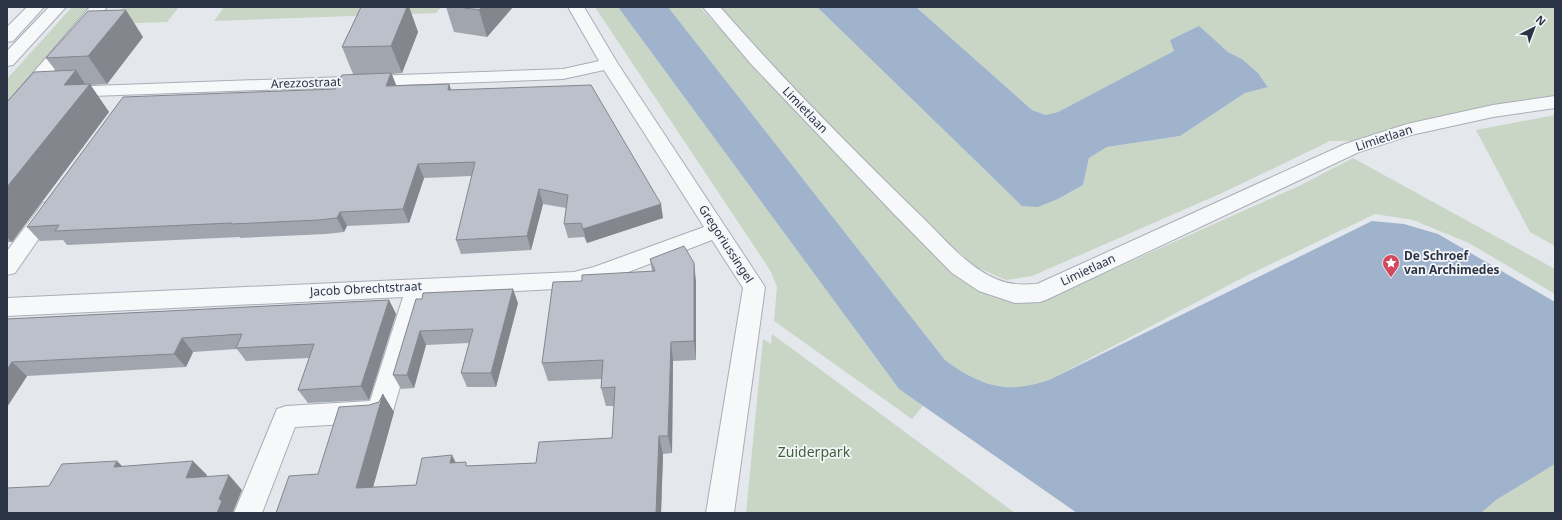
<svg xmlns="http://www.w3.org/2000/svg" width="1562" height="520" viewBox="0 0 1562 520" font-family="'Noto Sans',sans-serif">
<rect width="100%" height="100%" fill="#e4e7ec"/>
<g fill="#c9d6c5">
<polygon points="72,7 95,7 7,106 7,79"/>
<polygon points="124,7 179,7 167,22 110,24"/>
<polygon points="224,7 441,7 436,13 214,21"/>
<polygon points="595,7 618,7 899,389 924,405 912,419 774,321 777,287 770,270"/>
<path d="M668 7H700L762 74 963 280 1049 298 1301 185 1353 158 1555 269V294L1469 243 1413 220 1375 214 1246 276 1049 380C1041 382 1033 385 1025 387 996 391 968 378 945 360Z"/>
<polygon points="715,7 817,7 989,174 1038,207 1058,199 1083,185 1089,158 1107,147 1180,136 1245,93 1268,86 1258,73 1242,59 1228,52 1198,27 1170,40 1175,51 1058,112 1046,115 1032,110 916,7 1555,7 1555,98 1456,116 1353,141 1330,141 1222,193 1032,276 1006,280 976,267 950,244 771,71"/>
<polygon points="1555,115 1555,246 1530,232 1476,130"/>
<polygon points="772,334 1015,513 746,513 763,339 771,344"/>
<polygon points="1555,464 1555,513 1481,513 1496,500"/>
</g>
<g fill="#9fb4cc">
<path d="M618 7H668L945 360C967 377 996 392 1025 386 1033 385 1041 382 1049 380L1372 221 1404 224 1438 234 1555 302V464L1496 500 1481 513H1077L899 389Z"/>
<polygon points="817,7 916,7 1032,110 1046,115 1058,112 1174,51 1170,40 1199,26 1228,52 1242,59 1258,73 1268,87 1245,93 1180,136 1107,147 1089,158 1083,185 1058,199 1038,207 1022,206"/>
</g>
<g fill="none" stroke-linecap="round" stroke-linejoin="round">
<defs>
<g id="minor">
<polygon points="27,7 44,7 13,41 7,42 7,27"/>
<polygon points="49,7 66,7 13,65 7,66 7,51"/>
<polygon points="90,7 107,7 14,119 7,121 7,103"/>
<polygon points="568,7 584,7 618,64 765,287 734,513 706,513 743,288 712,240 605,281 574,288 426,296 393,411 389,419 380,422 295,427 262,513 234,513 277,409 286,406 370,401 403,297 7,316 7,298 574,272 594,267 704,227 604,70 563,79 65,97 59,96 56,92 59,88 65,87 563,69 599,61"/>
<path d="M703 7H720C783 79 851 148 920 215 942 236 967 267 996 279 1010 285 1022 285 1037 284L1345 144 1407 124 1493 105 1555 96V108L1493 117 1411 135 1359 152 1048 299 1040 302 1015 303 979 291 952 273 893 213 751 64Z"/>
<polygon points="50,201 57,203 60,208 15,273 7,275 7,251 43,203"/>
</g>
</defs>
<use href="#minor" stroke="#a9aeb7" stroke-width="2"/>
<use href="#minor" fill="#f7f8fa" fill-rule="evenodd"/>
</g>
<g fill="#a1a5ae">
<polygon points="361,7 409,7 418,32 402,73 392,74 396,86 449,84 451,90 663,218 587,243 584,237 568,238 564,224 566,208 543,204 531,250 461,254 456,240 472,176 424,178 409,223 347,226 344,232 326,234 240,238 240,237 67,245 63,240 40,241 27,227 335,89 353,74 342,47"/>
<polygon points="446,7 513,7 487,37 454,32"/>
<polygon points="143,37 107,84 90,85 109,112 12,242 7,242 7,102 56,71 46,58"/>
<polygon points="650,259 694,263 696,283 696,360 673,361 672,453 663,454 661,513 276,513 318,474 369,405 379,402 394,412 373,487 416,485 456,463 468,466 536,463 612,438 614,406 606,406 601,388 602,379 548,381 542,363 582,281 652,271"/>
<polygon points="422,299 518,303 496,387 467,387 461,373 469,343 426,345 414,388 401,389 393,375"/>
<polygon points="389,300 396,314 369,400 308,403 298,390 309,358 246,361 237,349 193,352 186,367 27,376 7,407 7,319"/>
</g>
<g fill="#83868d">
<polygon points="407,7 409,7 418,32 402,73 391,46"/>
<polygon points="482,7 513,7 487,37 479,10"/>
<polygon points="126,10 143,37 107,84 88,56"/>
<polygon points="76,70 87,87 90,84 109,112 12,242 7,237 7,187 64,85"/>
<polygon points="391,73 397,87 386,86"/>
<polygon points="449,84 454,98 448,90"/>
<polygon points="418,164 424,178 409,223 403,209"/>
<polygon points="539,189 543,204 531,250 527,236"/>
<polygon points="661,204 663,218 587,243 583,229"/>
<polygon points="340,212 347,226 344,232 337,218"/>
<polygon points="694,263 696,283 696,360 694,341"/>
<polygon points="513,289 518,303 496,387 491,373"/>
<polygon points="389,300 396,314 369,400 361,386"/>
<polygon points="420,331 426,345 414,388 407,375"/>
<polygon points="182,338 193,352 186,367 174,354"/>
<polygon points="671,342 673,361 672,453 668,436"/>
<polygon points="12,362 27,376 7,407 7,370"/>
<polygon points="383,394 394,412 368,505 356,488"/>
<polygon points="659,436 663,454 661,513 656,513"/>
<polygon points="452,455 461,473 450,463"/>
<polygon points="117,461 132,476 114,467"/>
<polygon points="193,461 207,475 200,492 186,478"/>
<polygon points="229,475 242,490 233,512 234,513 217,513 219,499"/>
</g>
<g fill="#bbc0ca" stroke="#83868d">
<polygon points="361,7 407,7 391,46 342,47"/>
<polygon points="458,7 482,7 479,10"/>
<polygon points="126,10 88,56 46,58 88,11"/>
<polygon points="76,70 64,85 90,84 7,187 7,102 34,72"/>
<polygon points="391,73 386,86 449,84 448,90 591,85 661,204 583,229 581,223 564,224 568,195 539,189 527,236 456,240 475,162 418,164 403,209 340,212 337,218 319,220 231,224 232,223 55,231 59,225 27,227 123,97 335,89 342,75"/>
<polygon points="684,246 694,263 694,341 671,342 668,436 659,436 656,513 276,513 289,476 318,474 339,407 369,405 379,402 383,394 356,488 416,485 422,458 452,455 450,463 466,462 466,466 536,463 539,442 612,438 615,387 601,388 603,360 542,363 553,282 582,281 582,275 655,271 650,259"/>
<polygon points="513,289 491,373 461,373 473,329 420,331 407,375 393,375 416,299 422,299 423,293"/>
<polygon points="389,300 361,386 298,390 314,344 236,348 242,334 182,338 174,354 12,362 7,370 7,319"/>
<polygon points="117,461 114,467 193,461 186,478 229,475 219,499 222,501 217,513 7,513 7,488 49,486 62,464"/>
</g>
<defs>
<symbol id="sight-pin" viewBox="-11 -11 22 30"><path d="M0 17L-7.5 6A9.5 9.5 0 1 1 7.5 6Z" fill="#d1495b" stroke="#f4f6f9"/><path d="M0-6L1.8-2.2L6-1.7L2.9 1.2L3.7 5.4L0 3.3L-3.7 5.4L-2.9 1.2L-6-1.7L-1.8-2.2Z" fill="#fff"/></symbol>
</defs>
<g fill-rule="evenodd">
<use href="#sight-pin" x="1381" y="253" width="20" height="27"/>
</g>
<g text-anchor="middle" stroke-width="3.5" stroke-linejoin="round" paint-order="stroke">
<g font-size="12" fill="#2b3445" stroke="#f4f6f9">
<text transform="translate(306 83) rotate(-2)" y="4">Arezzostraat</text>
<text transform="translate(805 110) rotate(46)" y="4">Limietlaan</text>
<text transform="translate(1384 138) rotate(-18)" y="4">Limietlaan</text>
<text transform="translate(726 244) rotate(57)" y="4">Gregoriussingel</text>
<text transform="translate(1088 270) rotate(-25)" y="4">Limietlaan</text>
<text transform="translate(366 289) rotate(-3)" y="4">Jacob Obrechtstraat</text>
</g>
<g font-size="12" font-weight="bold" fill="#2b3445" stroke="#f4f6f9" text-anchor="start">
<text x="1404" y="260">De Schroef<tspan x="1404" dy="14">van Archimedes</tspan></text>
</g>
<g font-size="14" fill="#3f6138" stroke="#f4f6f9">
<text x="814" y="457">Zuiderpark</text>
</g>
</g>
<rect width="1562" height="520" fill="none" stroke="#2b3445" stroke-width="16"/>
<g transform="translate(1534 28) rotate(42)" stroke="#f4f6f9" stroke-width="3" paint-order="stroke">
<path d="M0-3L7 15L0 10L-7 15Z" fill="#2b3445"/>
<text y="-6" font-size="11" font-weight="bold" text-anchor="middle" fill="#2b3445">N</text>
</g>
</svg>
